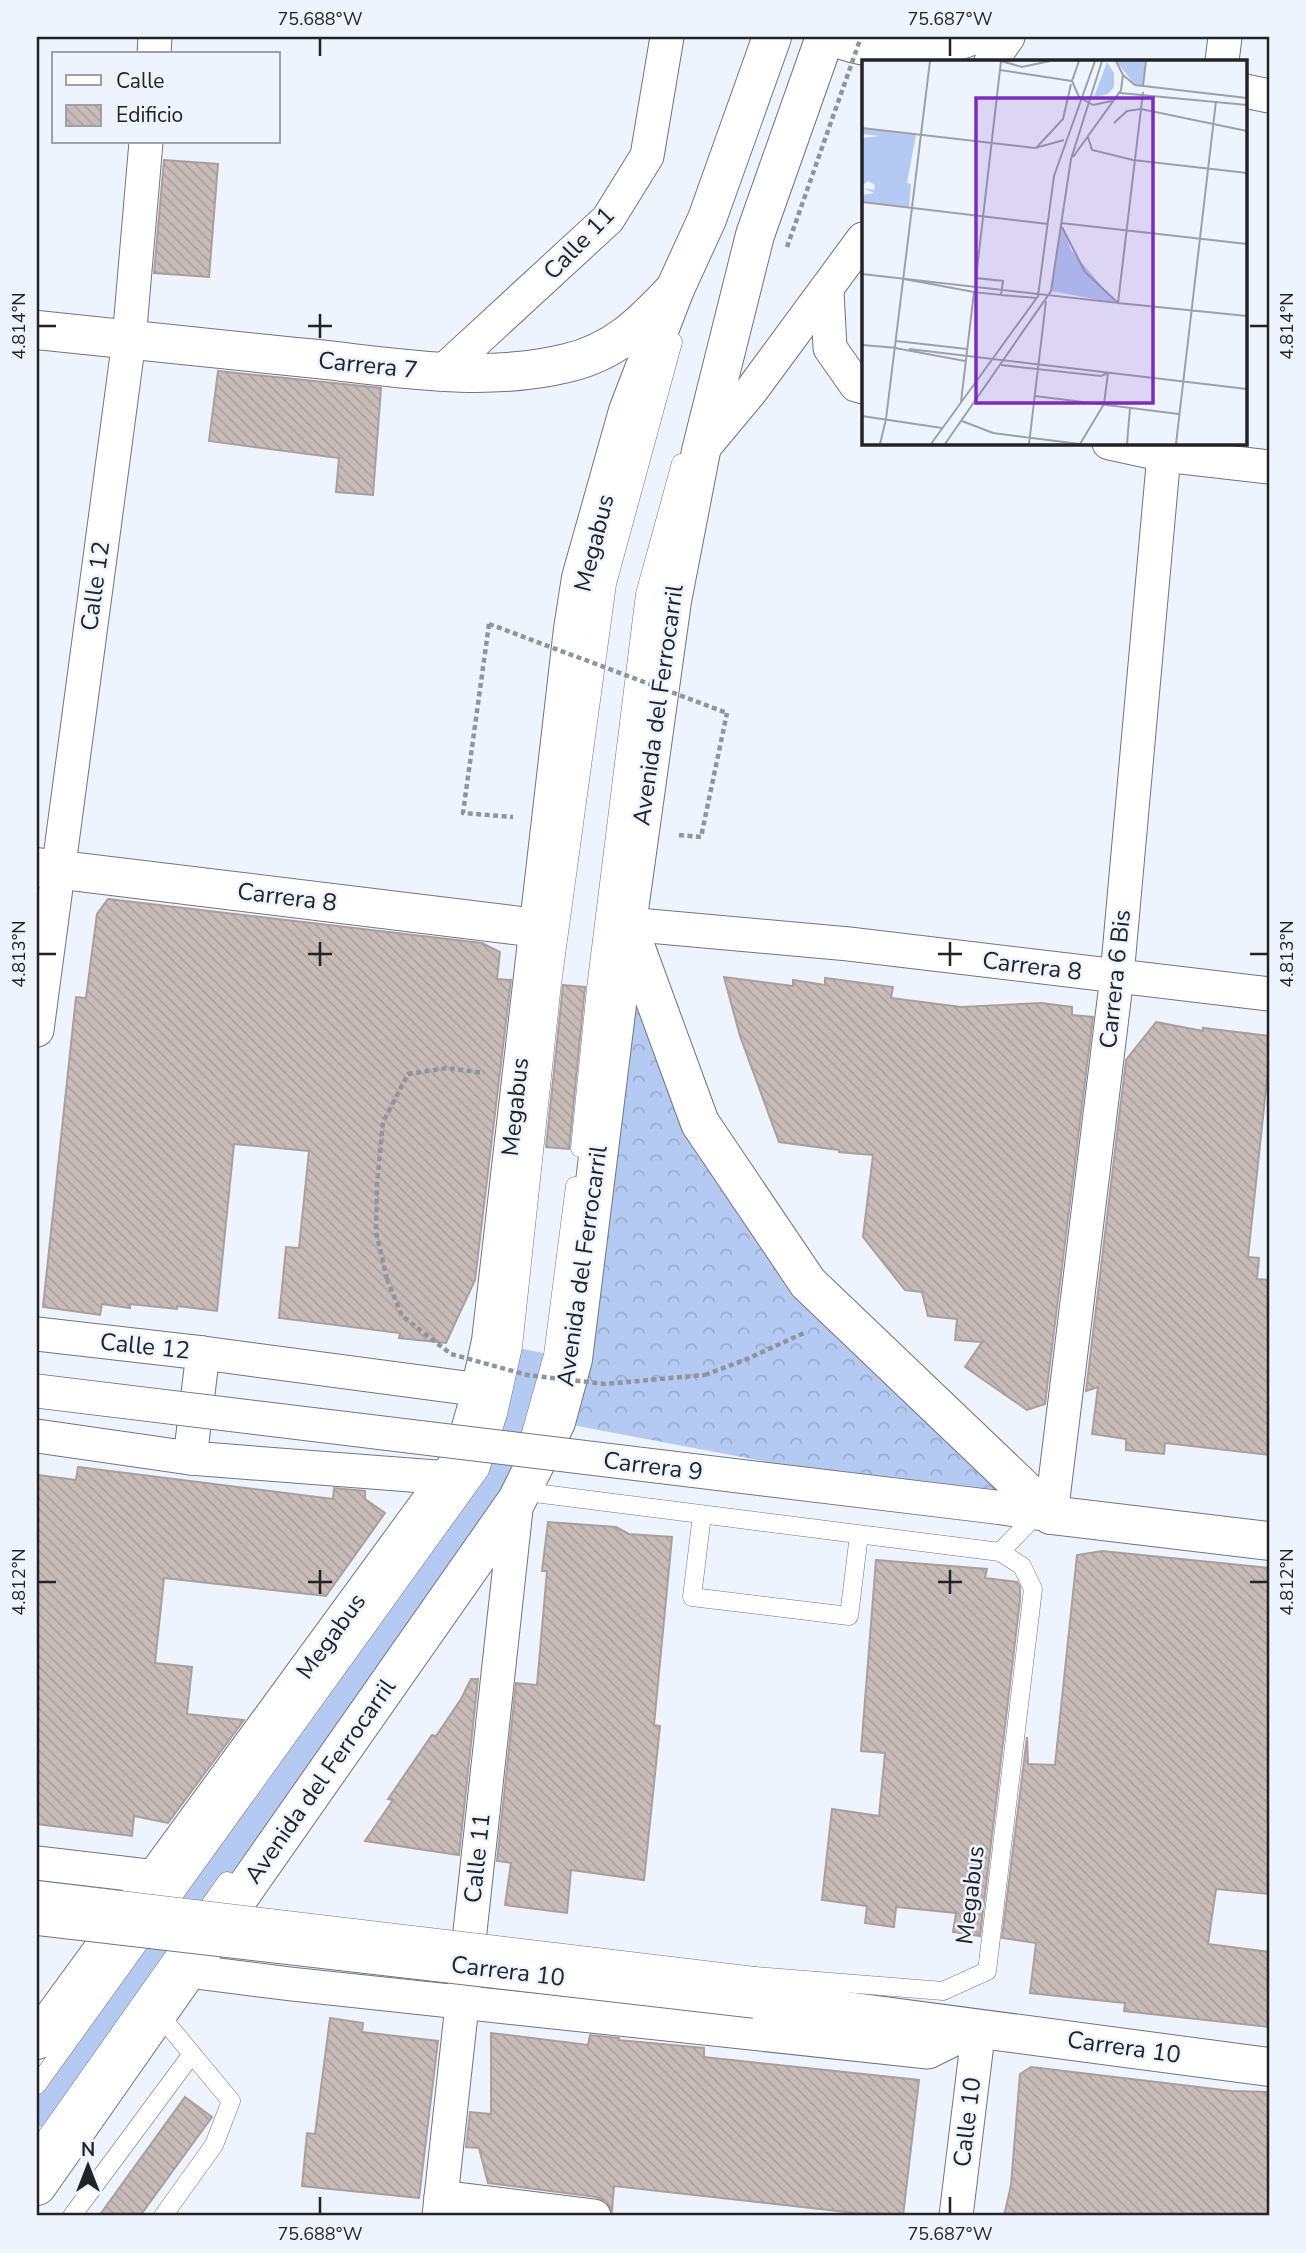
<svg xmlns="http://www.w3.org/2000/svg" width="1306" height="2253" viewBox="0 0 1306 2253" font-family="'Nunito Sans',sans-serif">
<defs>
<pattern id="forest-crowns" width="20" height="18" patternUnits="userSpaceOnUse" patternTransform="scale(1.75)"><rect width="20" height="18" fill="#b4caf3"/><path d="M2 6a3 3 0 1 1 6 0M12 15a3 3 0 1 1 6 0" fill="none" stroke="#9aadd0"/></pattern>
<pattern id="building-back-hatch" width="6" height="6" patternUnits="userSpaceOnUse" patternTransform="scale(1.75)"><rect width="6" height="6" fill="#c8bcb8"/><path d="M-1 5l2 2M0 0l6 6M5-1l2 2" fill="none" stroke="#aca19e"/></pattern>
</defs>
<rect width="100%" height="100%" fill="#eef4fe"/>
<polygon fill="#b4caf3" points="513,1347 553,1355 505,1489 49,2133 37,2124 37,2085"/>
<polygon fill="url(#forest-crowns)" points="627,924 700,1123 808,1283 1038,1513 556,1422"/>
<g fill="url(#building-back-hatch)" stroke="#aa9f9a" stroke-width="2">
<polygon points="164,160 218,164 209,277 154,273"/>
<polygon points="218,371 381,388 373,495 336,492 339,458 209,441"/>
<polygon points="108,899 482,943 500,952 497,979 511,980 475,1280 446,1343 399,1338 400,1333 279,1318 286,1247 299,1248 309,1151 234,1144 217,1311 177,1306 177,1309 130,1304 130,1308 102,1304 100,1315 43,1307 76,997 86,998 97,914"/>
<polygon points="724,977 793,986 793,980 825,985 825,978 893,987 891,998 961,1007 1041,1003 1072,1007 1072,1015 1093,1017 1045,1404 1027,1410 965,1367 982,1342 955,1340 957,1319 928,1316 922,1292 905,1290 863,1237 873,1155 839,1152 839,1150 779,1142 740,1036"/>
<polygon points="563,985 585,987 569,1149 546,1147"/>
<polygon points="1156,1022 1203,1031 1203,1028 1269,1036 1269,1061 1248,1257 1259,1258 1257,1279 1269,1280 1269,1455 1165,1443 1164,1454 1126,1450 1126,1439 1092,1434 1098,1387 1086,1391 1126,1060"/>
<polygon points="78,1467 333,1499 334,1488 365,1491 365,1499 385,1513 326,1596 164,1578 155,1663 192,1667 187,1714 244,1720 168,1823 134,1816 132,1836 37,1824 37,1475 76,1480"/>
<polygon points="548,1522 616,1527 629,1534 672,1537 654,1725 660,1726 644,1880 571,1870 567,1913 505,1905 511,1863 497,1861 516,1683 537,1685 547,1571 542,1571"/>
<polygon points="1102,1551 1269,1568 1269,1894 1216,1889 1208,1944 1269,1952 1269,2027 1124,2011 1125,2003 1030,1993 1036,1943 1002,1938 1027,1737 1028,1764 1055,1765 1077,1555"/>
<polygon points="876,1560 987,1569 985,1578 1017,1582 1020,1587 1020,1600 980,1936 953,1932 956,1913 896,1907 894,1927 865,1923 867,1906 822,1900 832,1809 879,1816 885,1753 861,1751"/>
<polygon points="471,1679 478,1679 459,1855 365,1841 393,1800 388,1799 432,1735 436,1736 461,1699"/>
<polygon points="330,2018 363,2023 362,2032 438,2041 419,2198 302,2186 307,2133 315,2134"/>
<polygon points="491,2033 588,2045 590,2035 619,2038 618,2040 704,2048 704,2057 919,2080 903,2216 882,2216 614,2186 612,2211 606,2201 596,2197 488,2183 479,2148 466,2147 470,2112 491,2114"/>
<polygon points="1031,2067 1232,2091 1269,2092 1269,2216 1004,2216 1011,2185 1020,2074"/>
<polygon points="185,2097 212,2117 140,2216 99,2216"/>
</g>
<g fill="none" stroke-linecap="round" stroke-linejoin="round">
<defs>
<g id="lane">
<polyline points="580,1148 596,988 645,594 681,463"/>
<polyline points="529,1440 553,1355 575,1186"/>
<polyline points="519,1491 1000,1552 1022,1566 1033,1589 987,1971 943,1991 755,1976"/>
<polyline points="702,1515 692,1597 849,1616 859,1535"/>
<polyline points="1000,1552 1038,1513"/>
<polyline points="158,2013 231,2101 214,2145 163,2216"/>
<polyline points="37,2085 480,1470 498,1414 513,1347 552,984 607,584 673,342"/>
<polyline points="37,2150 227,1881"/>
<polyline points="72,2216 192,2054"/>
</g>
<g id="street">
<path d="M827 37C875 57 928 57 975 37"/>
<polyline points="154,54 155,37"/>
<polyline points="991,61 1008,37"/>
<polyline points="1222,61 1225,37"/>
<polyline points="1245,91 1269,96"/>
<polyline points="827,291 830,348 856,385 863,387"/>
<polyline points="442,372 608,219 647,156 667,37"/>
<polyline points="1109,443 1164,455 1269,467"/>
<polyline points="701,451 751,391 863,239"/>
<polyline points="627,924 849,944 1269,994"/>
<polyline points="37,1030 129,340 146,142"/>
<polyline points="37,1334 203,1353 190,1458 37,1436"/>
<polyline points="203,1353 481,1390"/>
<polyline points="190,1458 449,1478"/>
<polyline points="995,1507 1051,1515 1117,976 1165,443"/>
<polyline points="37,1863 156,1877"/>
<polyline points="188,1971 291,1984 928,2052 979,2027"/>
<polyline points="441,2197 594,2216"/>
<polyline points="439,2216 517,1500"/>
<polyline points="956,2216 979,2027"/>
</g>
<g id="secondary">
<path d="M37 330C130 340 224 350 318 359 400 368 485 383 567 363 615 352 642 324 675 289"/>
<polyline points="37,867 537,928"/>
<polyline points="1051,1515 1269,1541"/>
<polyline points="755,1999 1269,2067"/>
</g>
<g id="primary">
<polyline points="630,932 700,1123 808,1283 1051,1515"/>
<polyline points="37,2040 462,1459 476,1410 491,1341 573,629 581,578 628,411 675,289 707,219 772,37"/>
<polyline points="37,2186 517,1500 556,1422 573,1359 627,924 672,601 701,451 755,235 825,37"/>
</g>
</defs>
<use href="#lane" stroke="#70757d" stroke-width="19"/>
<use href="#street" stroke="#70757d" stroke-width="35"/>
<use href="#secondary" stroke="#70757d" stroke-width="40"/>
<use href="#primary" stroke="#70757d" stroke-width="40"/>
<g stroke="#90949b" stroke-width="4.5" stroke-dasharray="5 3.5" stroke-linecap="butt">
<polyline points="489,624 463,813 513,817"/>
<polyline points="679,835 701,837 727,713"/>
<polyline points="387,1279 376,1232 377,1184 383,1122 408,1074 447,1068 484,1073"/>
<polyline points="705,1375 747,1359 806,1332"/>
</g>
<use href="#lane" stroke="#fff" stroke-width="18"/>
<use href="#street" stroke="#fff" stroke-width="33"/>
<use href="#secondary" stroke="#fff" stroke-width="38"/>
<use href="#primary" stroke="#fff" stroke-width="38"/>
<defs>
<polyline id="lane-bridge" points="37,1890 755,1976"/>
<polyline id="street-bridge" points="37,1391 995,1507"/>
<polyline id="secondary-bridge" points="37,1916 755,1999"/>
</defs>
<use href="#lane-bridge" stroke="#70757d" stroke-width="19" stroke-linecap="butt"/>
<use href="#street-bridge" stroke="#70757d" stroke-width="35" stroke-linecap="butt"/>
<use href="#secondary-bridge" stroke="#70757d" stroke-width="40" stroke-linecap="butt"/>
<g stroke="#90949b" stroke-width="4.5" stroke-dasharray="5 3.5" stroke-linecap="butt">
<polyline points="787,247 861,37"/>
<polyline points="489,624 727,713"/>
<polyline points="387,1279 402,1316 451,1354 527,1375 605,1384 705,1375"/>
</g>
<use href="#lane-bridge" stroke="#fff" stroke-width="18"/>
<use href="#street-bridge" stroke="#fff" stroke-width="33"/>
<use href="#secondary-bridge" stroke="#fff" stroke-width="38"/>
</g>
<path fill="none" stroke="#212327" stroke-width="2.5" d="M320 38V56M950 38V56M320 314V338M38 326H56M308 326H332M1250 326H1268M320 942V966M950 942V966M38 954H56M308 954H332M938 954H962M1250 954H1268M320 1570V1594M950 1570V1594M38 1582H56M308 1582H332M938 1582H962M1250 1582H1268M320 2197V2214M950 2197V2214"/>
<g text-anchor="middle" stroke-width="5" stroke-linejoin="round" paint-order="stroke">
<g font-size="24" fill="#212327" stroke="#eef4fe">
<text transform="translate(579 243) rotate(-46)" y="8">Calle 11</text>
<text transform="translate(368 365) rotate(6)" y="8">Carrera 7</text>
<text transform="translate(594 543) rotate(-76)" y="8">Megabus</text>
<text transform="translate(95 586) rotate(-82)" y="8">Calle 12</text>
<text transform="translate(658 705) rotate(-82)" y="8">Avenida del Ferrocarril</text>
<text transform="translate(287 897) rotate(7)" y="8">Carrera 8</text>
<text transform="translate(1032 966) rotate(7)" y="8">Carrera 8</text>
<text transform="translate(1115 979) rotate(-84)" y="8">Carrera 6 Bis</text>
<text transform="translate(515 1107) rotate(-84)" y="8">Megabus</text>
<text transform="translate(582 1266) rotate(-82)" y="8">Avenida del Ferrocarril</text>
<text transform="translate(145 1346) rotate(6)" y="8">Calle 12</text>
<text transform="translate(653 1466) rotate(7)" y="8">Carrera 9</text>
<text transform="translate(331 1636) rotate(-54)" y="8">Megabus</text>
<text transform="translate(320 1781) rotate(-55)" y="8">Avenida del Ferrocarril</text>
<text transform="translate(477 1858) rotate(-84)" y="8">Calle 11</text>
<text transform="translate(970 1895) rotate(-83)" y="8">Megabus</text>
<text transform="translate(508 1971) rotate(7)" y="8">Carrera 10</text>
<text transform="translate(1124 2047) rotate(8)" y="8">Carrera 10</text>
<text transform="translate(967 2122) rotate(-83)" y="8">Calle 10</text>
</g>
</g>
<g transform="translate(862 60)">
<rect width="385" height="385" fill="#eef4fe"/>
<path d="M245 2 252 13V27L246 34 232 37Z" fill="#b4caf3"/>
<path d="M254 1H284L281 26 273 25ZM0 68 54 75 45 123 49 124 47 147 0 142V135L12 133 0 128 12 130 13 125 6 121 0 126V78L18 76 0 74ZM199 163 209 190 254 243 189 231Z" fill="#b4caf3"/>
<path fill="none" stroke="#9ca0a8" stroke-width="2" d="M139 1 160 7 188 1M217 1 210 21 217 37 231 45 250 41M138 10 210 21M261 15 273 25 385 38M281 26 284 1M258 33 385 45M252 63 265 51 279 49 385 71M0 68 173 88 202 80M226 77 230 90 271 100 385 113M174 88 201 59 209 24M211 97 259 30 261 15 254 1M0 142 186 164M199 163 385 184M200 167 223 212 256 243 385 256M0 214 256 243 281 32M42 219 112 232M139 235 174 238M34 281 105 289M0 285 36 288M33 288 103 301M47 289 385 329M139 305 239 316 246 313 242 344 218 384M173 336 317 354M99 342 112 232 139 235 141 221 114 218 139 1M0 356 80 368M24 359 68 1M100 361 131 373 218 384M18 384 24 359M69 384 176 236 192 116 233 1M83 384 189 231 209 99 240 1M167 384 184 241M265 384 268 348M314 384 354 41"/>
<path fill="#7b2cbf" fill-opacity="0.15" stroke="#7b2cbf" stroke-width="3.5" d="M114 38H291V343H114Z"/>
<rect width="385" height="385" fill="none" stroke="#212327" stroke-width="3.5"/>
</g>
<rect width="1306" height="2253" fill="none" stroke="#eef4fe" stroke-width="77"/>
<rect x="52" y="52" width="228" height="91" fill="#eef4fe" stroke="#9ca0a8" stroke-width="2"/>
<rect x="66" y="75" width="35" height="10" fill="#ffffff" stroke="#9ca0a8" stroke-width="2"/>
<text x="116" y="88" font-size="21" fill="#212327">Calle</text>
<rect x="66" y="105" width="35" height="21" fill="url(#building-back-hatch)" stroke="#9ca0a8" stroke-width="2"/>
<text x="116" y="122" font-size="21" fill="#212327">Edificio</text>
<g transform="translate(88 2166)" stroke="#eef4fe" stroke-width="5" paint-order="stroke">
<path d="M0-5L12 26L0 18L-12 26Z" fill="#212327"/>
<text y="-10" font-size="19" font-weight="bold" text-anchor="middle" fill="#212327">N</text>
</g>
<rect x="38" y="38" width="1230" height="2176" fill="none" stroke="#212327" stroke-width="2.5"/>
<g font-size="18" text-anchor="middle" fill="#212327">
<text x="320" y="25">75.688°W</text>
<text x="950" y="25">75.687°W</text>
<text transform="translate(19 326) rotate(-90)" y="6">4.814°N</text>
<text transform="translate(1287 326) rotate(-90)" y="6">4.814°N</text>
<text transform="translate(19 954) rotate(-90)" y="6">4.813°N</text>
<text transform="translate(1287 954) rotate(-90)" y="6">4.813°N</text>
<text transform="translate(19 1582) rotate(-90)" y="6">4.812°N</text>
<text transform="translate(1287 1582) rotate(-90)" y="6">4.812°N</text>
<text x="320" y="2240">75.688°W</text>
<text x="950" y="2240">75.687°W</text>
</g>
</svg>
